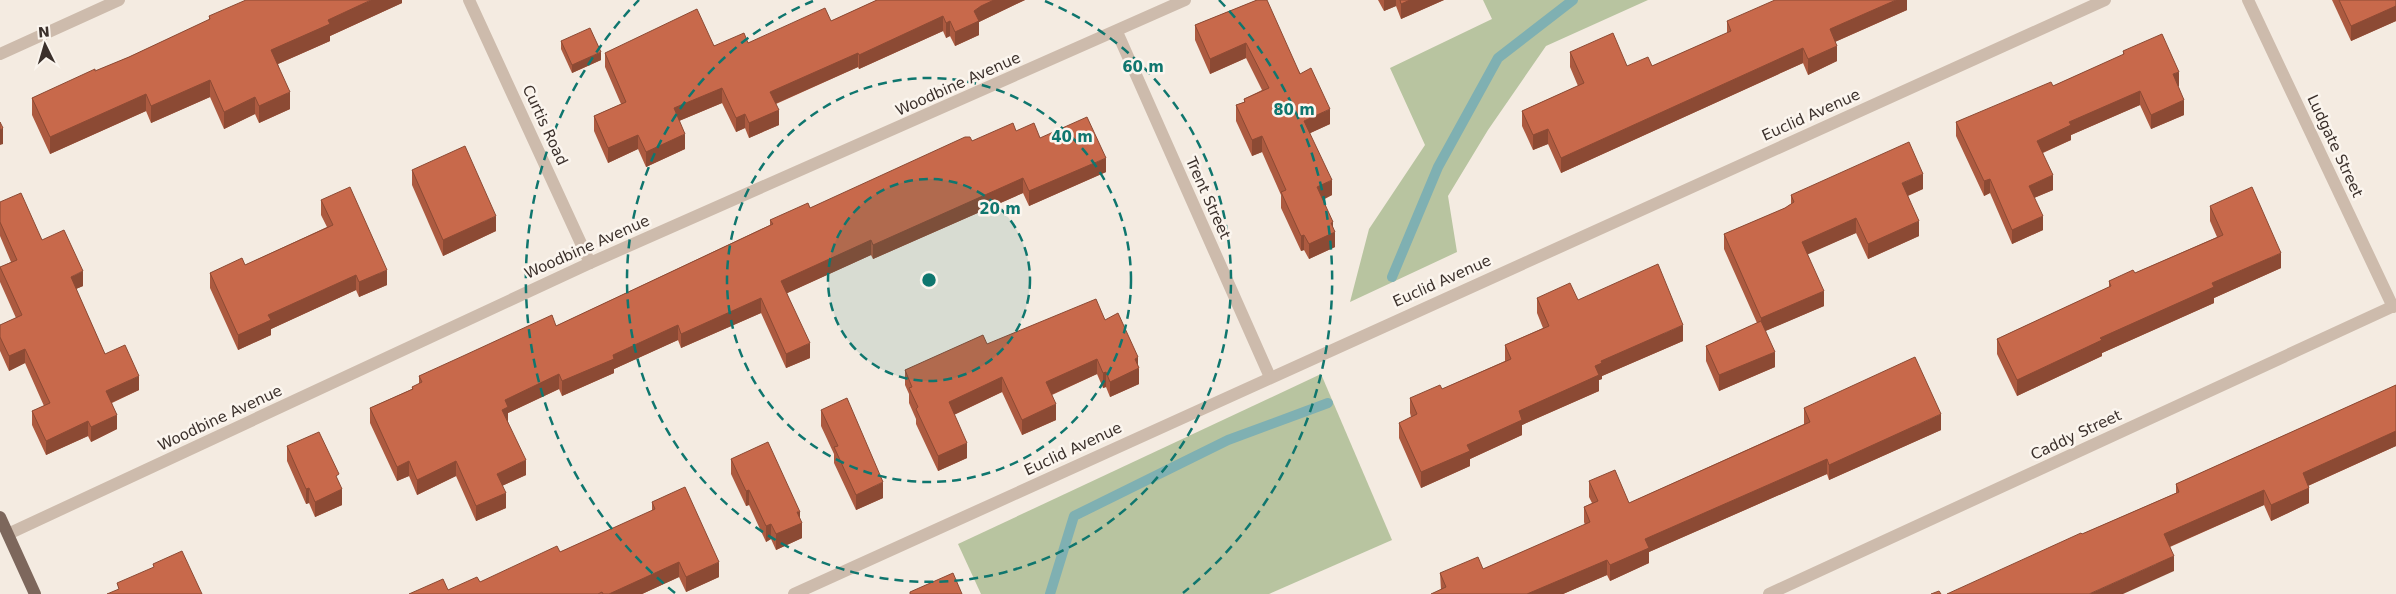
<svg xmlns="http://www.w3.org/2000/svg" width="2396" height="594" viewBox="0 0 2396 594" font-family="'DejaVu Sans',sans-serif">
<rect width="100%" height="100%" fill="#f4ebe1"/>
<g fill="#b8c4a0">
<polygon points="1483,0 1648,0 1546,46 1488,130 1448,196 1457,252 1350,302 1369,229 1425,145 1390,68 1492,19"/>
<polygon points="1321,374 1392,540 1269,594 981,594 958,544"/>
</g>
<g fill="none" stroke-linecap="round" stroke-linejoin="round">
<g stroke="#7fb0b2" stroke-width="10">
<polyline points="1392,277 1438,167 1498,58 1573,0"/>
<polyline points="1050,594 1074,516 1228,440 1328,403"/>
</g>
<g stroke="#cdbbac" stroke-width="12">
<polyline points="469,0 590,263"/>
<polyline points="2248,0 2393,307"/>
<polyline points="1117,32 1270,377"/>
<polyline points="0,54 119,0"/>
<polyline points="8,534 590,263 1185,0"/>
<polyline points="794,594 2105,0"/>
<polyline points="1769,594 2396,305"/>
</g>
<polyline stroke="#7d675c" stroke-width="12" points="0,517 35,594"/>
</g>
<g fill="#ac5a40">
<polygon points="402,0 402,3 330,36 330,41 278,64 290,109 259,123 255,114 224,129 210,97 151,123 146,111 50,154 32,115 32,98 129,57 209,20 209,16"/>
<polygon points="877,0 1025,0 979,22 979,35 955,46 950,36 946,38 943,31 859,69 858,67 776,104 779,125 749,138 745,128 736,132 722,103 679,121 685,149 646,167 638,149 608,163 594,131 594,116 621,104 605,67 605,53 748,43 831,21"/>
<polygon points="1257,0 1330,124 1310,133 1332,195 1323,200 1333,228 1335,247 1309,259 1304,250 1301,251 1281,208 1281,195 1262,152 1252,156 1236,121 1236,105 1244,102 1244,99 1262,90 1246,58 1210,74 1195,40 1195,25"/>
<polygon points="1378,0 1444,0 1401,19 1396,6 1384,11"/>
<polygon points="1907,0 1907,10 1835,42 1837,61 1808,75 1803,63 1561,173 1548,144 1533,150 1522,126 1522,111 1578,86 1570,67 1570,52 1627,66 1652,66 1727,33 1727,21"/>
<polygon points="2332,0 2396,0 2396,21 2351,41"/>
<polygon points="561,41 601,60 572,73 561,49"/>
<polygon points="2123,51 2179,86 2178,86 2184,115 2151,129 2140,105 2071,135 2071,140 2043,153 2053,190 2034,198 2043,230 2012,244 1990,193 1984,196 1956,136 1956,122 2053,86 2123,55"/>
<polygon points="1016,131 1040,138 1106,172 1029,206 1023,193 873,259 871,255 787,293 810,358 786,368 761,313 681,348 678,340 614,369 614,373 562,396 559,389 508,413 508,422 526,475 502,486 506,508 476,521 456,476 417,495 409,476 397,481 370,423 370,408 412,389 412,387 419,384 419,376 556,326 770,225 770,220 810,208 972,141"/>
<polygon points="412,170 496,231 443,256 412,185"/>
<polygon points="1923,189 1908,196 1919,236 1868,259 1856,233 1807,254 1824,306 1765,331 1775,367 1719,391 1706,361 1706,346 1757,323 1724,249 1724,234 1785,208 1791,204 1791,195"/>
<polygon points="321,200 387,285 359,297 356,290 271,329 271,335 238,350 210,288 210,273 245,265 327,227 321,215"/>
<polygon points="0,202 42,240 83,286 76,289 105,354 139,390 112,403 117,429 91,442 88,436 46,455 32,425 32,411 44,406 25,363 9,371 0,351 0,325 16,318 0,282 0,267 11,262 0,236"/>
<polygon points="2210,206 2281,268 2214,298 2214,303 2102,353 2102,356 2017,396 1997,354 1997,339 2109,287 2109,281 2135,273 2217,237 2210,221"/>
<polygon points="1537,298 1578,300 1683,341 1602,376 1602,379 1599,380 1599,391 1522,425 1522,435 1470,459 1470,466 1421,488 1399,438 1399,423 1411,417 1410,413 1410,398 1442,389 1505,361 1505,345 1543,328 1537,313"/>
<polygon points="1105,320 1138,364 1139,384 1110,397 1106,387 1103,388 1097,374 1052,395 1056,420 1022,435 1002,392 954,415 967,458 938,471 916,424 916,419 909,403 909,394 905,385 905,370 987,344"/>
<polygon points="2396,385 2396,446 2308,486 2309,503 2271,521 2264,505 2170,547 2174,571 2082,534 2176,493 2176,484"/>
<polygon points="1804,408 1941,430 1829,480 1827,474 1649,552 1649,563 1610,581 1607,575 1563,594 1431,594 1441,590 1440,573 1483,569 1585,525 1584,522 1584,507 1592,503 1589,497 1589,481 1629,503 1804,424"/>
<polygon points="821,410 883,498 856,510 834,463 834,454 821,426"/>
<polygon points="287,446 339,482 342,505 315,517 309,503 306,504 287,461"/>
<polygon points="731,459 800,519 802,538 776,550 771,539 766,542 749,505 746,506 731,474"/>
<polygon points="652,502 719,577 686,592 679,577 642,594 409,594 448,590 480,582 560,552 652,511"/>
</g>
<g fill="#8c4a34">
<polygon points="371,0 402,0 402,3 330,36 330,41 271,67 271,50 328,20"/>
<polygon points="994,0 1025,0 979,22 979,35 955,46 955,32 974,11 981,6"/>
<polygon points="1384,0 1396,0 1396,6 1384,11"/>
<polygon points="1410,0 1444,0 1401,19 1401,4"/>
<polygon points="1896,0 1907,0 1907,10 1830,44 1830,29"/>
<polygon points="2396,6 2396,21 2351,41 2351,26"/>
<polygon points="943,16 943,31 859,69 859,55"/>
<polygon points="950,21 950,36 946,38 946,23"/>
<polygon points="1246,43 1246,58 1210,74 1210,59"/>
<polygon points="1837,46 1837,61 1808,75 1808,59"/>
<polygon points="1803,48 1803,63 1561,173 1561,158"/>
<polygon points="601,52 601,60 572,73 572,65"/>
<polygon points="858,53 858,67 770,106 770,92"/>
<polygon points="2179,72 2179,86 2173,89 2173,74"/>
<polygon points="210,80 210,97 151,123 151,106"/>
<polygon points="722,88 722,103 674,123 674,108"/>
<polygon points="2140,91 2140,105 2071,135 2071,140 2037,155 2037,141 2069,122"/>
<polygon points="290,92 290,109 259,123 259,106"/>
<polygon points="146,94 146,111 50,154 50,137"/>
<polygon points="255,97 255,114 224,129 224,112"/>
<polygon points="2184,100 2184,115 2151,129 2151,115"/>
<polygon points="1330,109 1330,124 1304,136 1304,121"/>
<polygon points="779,110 779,125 749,138 749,123"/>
<polygon points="745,114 745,128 736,132 736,118"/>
<polygon points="3,128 3,144 0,145 0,130"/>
<polygon points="1548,129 1548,144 1533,150 1533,135"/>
<polygon points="685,134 685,149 646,167 646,152"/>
<polygon points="638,135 638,149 608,163 608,148"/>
<polygon points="1262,136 1262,152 1252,156 1252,140"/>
<polygon points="1106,158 1106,172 1029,206 1029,191"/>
<polygon points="1923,174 1923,189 1902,198 1902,183"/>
<polygon points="2053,175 2053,190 2029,200 2029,186"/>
<polygon points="1023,178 1023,193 873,259 873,245"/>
<polygon points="1990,179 1990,193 1984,196 1984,181"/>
<polygon points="1332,180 1332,195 1317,202 1317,187"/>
<polygon points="496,216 496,231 443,256 443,240"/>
<polygon points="2043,216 2043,230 2012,244 2012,230"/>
<polygon points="1856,218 1856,233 1802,257 1802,242"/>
<polygon points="1919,221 1919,236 1868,259 1868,244"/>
<polygon points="1333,222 1333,233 1335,232 1335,247 1309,259 1309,244 1331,223"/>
<polygon points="1304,235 1304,250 1301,251 1301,236"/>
<polygon points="871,240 871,255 781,296 781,281"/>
<polygon points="2281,253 2281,268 2214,298 2214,303 2102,353 2102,356 2017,396 2017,380 2100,338 2212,283"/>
<polygon points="387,270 387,285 359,297 359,282"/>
<polygon points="83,271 83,286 71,291 71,277"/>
<polygon points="356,275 356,290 271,329 271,335 238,350 238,335 268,315"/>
<polygon points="1824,291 1824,306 1761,333 1761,318"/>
<polygon points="761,298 761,313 681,348 681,334"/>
<polygon points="678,325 678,340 614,369 614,373 562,396 562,381 613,355"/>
<polygon points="1683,325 1683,341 1602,376 1602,379 1599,380 1599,391 1522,425 1522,435 1470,459 1470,466 1421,488 1421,472 1467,445 1519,411 1601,361"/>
<polygon points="810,343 810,358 786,368 786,354"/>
<polygon points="25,349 25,363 9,371 9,356"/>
<polygon points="1775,352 1775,367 1719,391 1719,375"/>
<polygon points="1138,357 1138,369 1139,368 1139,384 1110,397 1110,382 1135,359"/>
<polygon points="1097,359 1097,374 1046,397 1046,382"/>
<polygon points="1106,372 1106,387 1103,388 1103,373"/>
<polygon points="559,374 559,389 508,413 508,421 502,424 502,410 505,400"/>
<polygon points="139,376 139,390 106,405 106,391"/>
<polygon points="1002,377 1002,392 949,417 949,402"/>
<polygon points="1056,404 1056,420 1022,435 1022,420"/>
<polygon points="1941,414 1941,430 1829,480 1829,465"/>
<polygon points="117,415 117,429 91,442 91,427"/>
<polygon points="88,421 88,436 46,455 46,441"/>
<polygon points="2396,431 2396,446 2303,488 2303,473"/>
<polygon points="967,443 967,458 938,471 938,456"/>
<polygon points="1827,459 1827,474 1649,552 1649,563 1610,581 1610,565 1645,539"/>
<polygon points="526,460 526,475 497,488 497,474"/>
<polygon points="409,461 409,476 397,481 397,467"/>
<polygon points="456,461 456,476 417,495 417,480"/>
<polygon points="883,482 883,498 856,510 856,495"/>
<polygon points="309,488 309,503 306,504 306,489"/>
<polygon points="2309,488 2309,503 2271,521 2271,505"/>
<polygon points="342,489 342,505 315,517 315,502"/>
<polygon points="749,490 749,505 746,506 746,491"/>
<polygon points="2264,490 2264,505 2164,549 2164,534"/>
<polygon points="506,493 506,508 476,521 476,506"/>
<polygon points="797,512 800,512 800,523 802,523 802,538 776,550 776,534"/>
<polygon points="771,524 771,539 766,542 766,526"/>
<polygon points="2174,556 2174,571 2123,594 2089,594"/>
<polygon points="1607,560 1607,575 1563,594 1527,594"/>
<polygon points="679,562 679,577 642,594 609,594"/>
<polygon points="719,562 719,577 686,592 686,577"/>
</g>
<g fill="#c8694b" stroke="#8c4a34">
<polygon points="246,0 371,0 328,20 330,24 271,50 290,92 259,106 255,97 224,112 210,80 151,106 146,94 50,137 32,98 95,69 95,71 129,57 210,19 209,16"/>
<polygon points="877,0 994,0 981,6 974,11 979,21 955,32 950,21 946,23 943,16 859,55 858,53 770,92 779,110 749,123 745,114 736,118 722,88 674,108 685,134 646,152 638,135 608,148 594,116 626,102 605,53 697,9 714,46 744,33 748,43 825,8 831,21"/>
<polygon points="1257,0 1267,0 1300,74 1311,68 1330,109 1304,121 1332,180 1317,187 1333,222 1331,223 1335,232 1309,244 1304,235 1301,236 1281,192 1286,190 1262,136 1252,140 1236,105 1245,102 1244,99 1269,88 1246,43 1210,59 1195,25"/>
<polygon points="1400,0 1410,0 1401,4"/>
<polygon points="1775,0 1896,0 1830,29 1837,46 1808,59 1803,48 1561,158 1548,129 1533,135 1522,111 1584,83 1570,52 1613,33 1627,66 1648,57 1652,66 1731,31 1727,21"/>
<polygon points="2339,0 2396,0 2396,6 2351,26"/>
<polygon points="590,28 601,52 572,65 561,41"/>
<polygon points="2162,34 2179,72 2173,74 2184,100 2151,115 2140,91 2069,122 2071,125 2037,141 2053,175 2029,186 2043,216 2012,230 1990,179 1984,181 1956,122 2051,82 2053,86 2124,54 2123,51"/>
<polygon points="1087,117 1106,158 1029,191 1023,178 873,245 871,240 781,281 810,343 786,354 761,298 681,334 678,325 613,355 614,359 562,381 559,374 505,400 508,407 502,410 526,460 497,474 506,493 476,506 456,461 417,480 409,461 397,467 370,408 413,389 412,387 422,382 419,376 463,356 552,315 556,326 773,224 770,220 808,203 810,208 965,137 970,137 972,141 1013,123 1016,131 1034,123 1040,138"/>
<polygon points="0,122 3,128 0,130"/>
<polygon points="1909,142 1923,174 1902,183 1919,221 1868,244 1856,218 1802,242 1824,291 1761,318 1724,234 1785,208 1794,202 1791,195"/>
<polygon points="465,146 496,216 443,240 412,170"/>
<polygon points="350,187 387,270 359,282 356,275 268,315 271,320 238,335 210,273 242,258 245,265 333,225 321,200"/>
<polygon points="2252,187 2281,253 2212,283 2214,287 2100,338 2102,340 2017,380 1997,339 2111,286 2109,281 2133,270 2135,273 2223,235 2210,206"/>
<polygon points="21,193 42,240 64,230 83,271 71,277 105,354 125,345 139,376 106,391 117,415 91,427 88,421 46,441 32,411 50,403 25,349 9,356 0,337 0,325 22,315 0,267 17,260 0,222 0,202"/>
<polygon points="1658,264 1683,325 1601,361 1602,363 1595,366 1599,375 1519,411 1522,420 1467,445 1470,451 1421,472 1399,423 1417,414 1410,398 1440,385 1442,389 1511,359 1505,345 1549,326 1537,298 1570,283 1578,300"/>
<polygon points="1096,299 1105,320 1118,313 1138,357 1135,359 1139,368 1110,382 1106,372 1103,373 1097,359 1046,382 1056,404 1022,420 1002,377 949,402 967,443 938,456 916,409 918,407 909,388 912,387 905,370 983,335 987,344"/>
<polygon points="1761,321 1775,352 1719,375 1706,346"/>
<polygon points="1915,357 1941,414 1829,465 1827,459 1645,539 1649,548 1610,565 1607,560 1527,594 1431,594 1446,587 1440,573 1478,557 1483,569 1590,522 1584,507 1598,501 1589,481 1615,470 1629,503 1810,422 1804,408"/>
<polygon points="2396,385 2396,431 2303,473 2309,488 2271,505 2264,490 2164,534 2174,556 2089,594 1947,594 2081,533 2082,534 2179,492 2176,484"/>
<polygon points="847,398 883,482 856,495 834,447 838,446 821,410"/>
<polygon points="319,432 339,474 336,476 342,489 315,502 309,488 306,489 287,446"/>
<polygon points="768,442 800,512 797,512 802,523 776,534 771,524 766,526 749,490 746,491 731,459"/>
<polygon points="685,487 719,562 686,577 679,562 609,594 603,594 602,592 598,594 409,594 443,579 448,590 477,577 480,582 557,546 560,552 655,509 652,502"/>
<polygon points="182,551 202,594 107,594 119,589 117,583 154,567 153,564"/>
<polygon points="953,573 962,594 910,594 910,592"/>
<polygon points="1939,591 1941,594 1931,594"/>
</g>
<circle cx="929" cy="280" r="101" fill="#0f766e" fill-opacity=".12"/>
<g fill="none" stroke="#0f766e" stroke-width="2.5" stroke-dasharray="9 6">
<circle cx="929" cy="280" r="101"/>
<circle cx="929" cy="280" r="202"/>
<path d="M1045 1A302 302 0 1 1 813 1"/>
<path d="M675 593A403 403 0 0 1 639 0M1219 0A403 403 0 0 1 1183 593"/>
</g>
<g text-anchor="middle" stroke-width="5" stroke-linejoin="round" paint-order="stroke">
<g font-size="15" fill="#3b302b" stroke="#fbf5ee">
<text transform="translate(958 84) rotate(-24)" y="5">Woodbine Avenue</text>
<text transform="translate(1811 115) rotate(-24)" y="5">Euclid Avenue</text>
<text transform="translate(545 125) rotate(65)" y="5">Curtis Road</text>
<text transform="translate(2335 146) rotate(65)" y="5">Ludgate Street</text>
<text transform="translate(1208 198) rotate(66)" y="5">Trent Street</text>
<text transform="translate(587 247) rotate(-24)" y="5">Woodbine Avenue</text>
<text transform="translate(1442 281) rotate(-24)" y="5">Euclid Avenue</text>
<text transform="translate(220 418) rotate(-25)" y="5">Woodbine Avenue</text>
<text transform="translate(2076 435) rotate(-25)" y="5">Caddy Street</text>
<text transform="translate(1073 449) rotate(-25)" y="5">Euclid Avenue</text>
</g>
</g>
<circle cx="929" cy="280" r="8" fill="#0f766e" stroke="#fbf5ee" stroke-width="2.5"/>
<g font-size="15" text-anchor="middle" font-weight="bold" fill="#0f766e" stroke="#fbf5ee" stroke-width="5" stroke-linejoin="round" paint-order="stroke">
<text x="1143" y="72">60 m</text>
<text x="1294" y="115">80 m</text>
<text x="1072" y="142">40 m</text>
<text x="1000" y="214">20 m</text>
</g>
<g transform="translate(45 45) rotate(355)" stroke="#fbf5ee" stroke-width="4" paint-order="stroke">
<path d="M0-4L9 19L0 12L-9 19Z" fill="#3b302b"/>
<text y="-8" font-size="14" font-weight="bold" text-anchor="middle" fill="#3b302b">N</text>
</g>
</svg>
